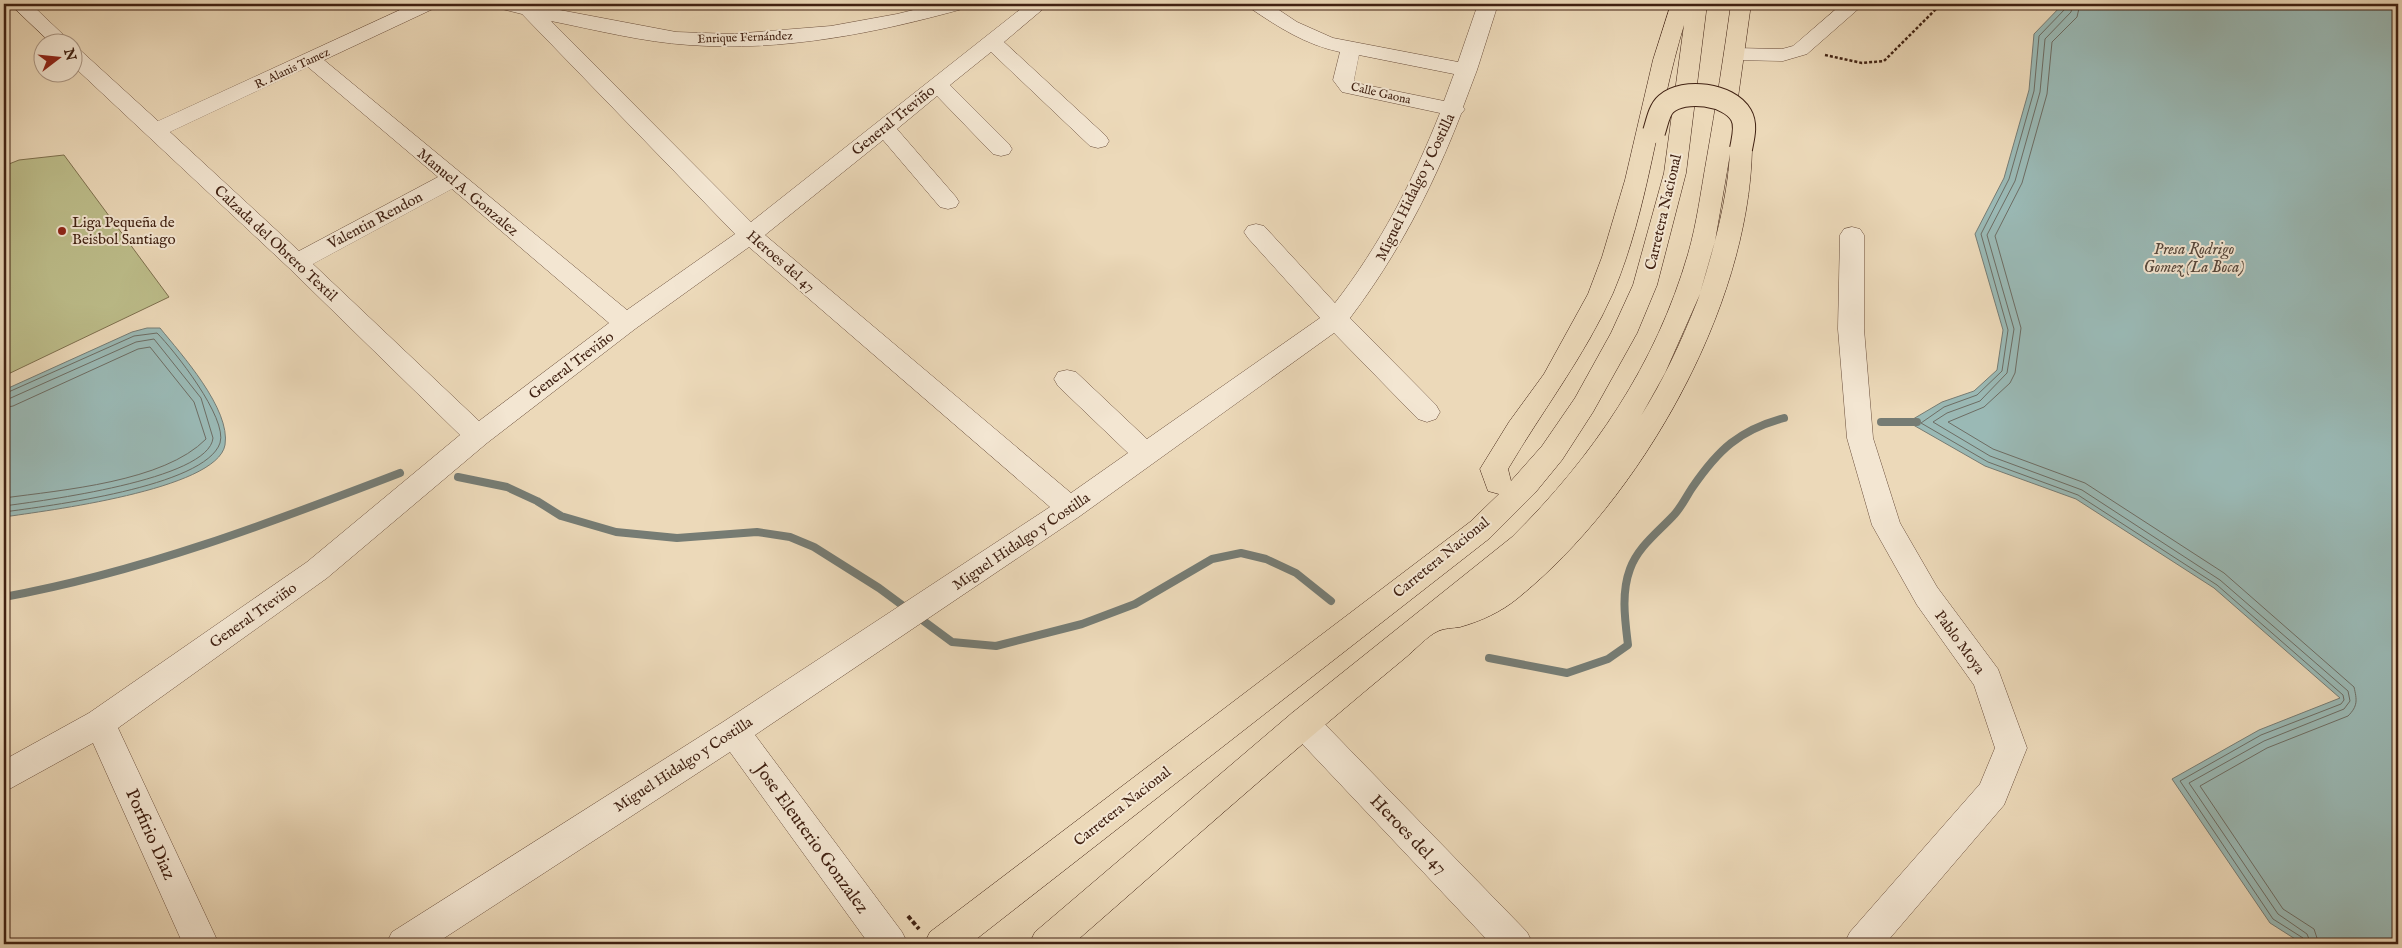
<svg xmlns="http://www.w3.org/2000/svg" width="2402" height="948" viewBox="0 0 2402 948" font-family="'IM FELL English',serif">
<rect width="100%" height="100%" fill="#ecd9b9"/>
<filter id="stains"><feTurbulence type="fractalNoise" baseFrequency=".004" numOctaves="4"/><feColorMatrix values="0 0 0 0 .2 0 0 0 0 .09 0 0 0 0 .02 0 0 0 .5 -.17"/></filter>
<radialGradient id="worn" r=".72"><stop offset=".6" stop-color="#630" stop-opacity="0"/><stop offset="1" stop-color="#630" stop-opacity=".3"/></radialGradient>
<polygon fill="#bdbe8b" stroke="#7e704e" points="64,155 169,297 4,376 4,166 19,160"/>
<g fill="#9ab9b5" stroke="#767c74">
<polygon points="2063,4 2398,4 2398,944 2303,944 2270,923 2172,779 2259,730 2340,698 2214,588 2076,499 1985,466 1908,422 1942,402 1974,391 1997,370 2003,330 1975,234 2004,178 2029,90 2034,34"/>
<path d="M147 328H160C181 354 231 409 225 445 217 490 44 511 4 517V390L132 332Z"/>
</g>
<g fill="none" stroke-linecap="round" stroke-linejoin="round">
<g stroke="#6d6d64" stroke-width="1">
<polyline points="2067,4 2065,9 2039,36 2034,91 2009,179 1981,234 2008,330 2002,371 1977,395 1944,407 1921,423 1988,462 2078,495 2217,585 2343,695 2344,700 2341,704 2261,735 2180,781 2273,919 2303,938 2305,944"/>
<polyline points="2073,4 2071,12 2045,39 2040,92 2015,181 1987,235 2014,329 2007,373 1980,401 1947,413 1933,422 1990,456 2082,490 2220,580 2348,691 2350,701 2344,709 2264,741 2189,783 2278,914 2307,934 2311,944"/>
<path d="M2080 4 2077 17 2052 42 2047 94 2022 183 1995 236 2021 328 2015 373 2010 383 1984 407 1948 422 1993 449 2085 483 2224 573 2354 687C2357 700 2358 706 2348 716L2267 748 2200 786 2283 909 2314 929 2319 944"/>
<path d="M4 394 134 336 157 333C174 350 228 418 220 443 205 487 47 506 4 512"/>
<path d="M4 401 136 342 154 339 201 398 213 438C209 480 40 501 4 506"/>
<path d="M4 408 13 406 138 349 150 347 194 402 206 439C164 482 62 490 4 498"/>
</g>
<g stroke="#767c74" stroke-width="8">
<polyline points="1881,422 1917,422"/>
<polyline points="458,477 507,487 537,501 561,516 616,532 677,538 757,532 790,537 814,547 879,588 952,642 996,646 1082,624 1135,604 1212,559 1241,553 1266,559 1296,573 1331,601"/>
<path d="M4 597C141 572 270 523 400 473"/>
<path d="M1489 658 1567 673 1608 659 1628 645C1625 620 1621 593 1630 569 1638 547 1657 533 1673 516 1681 508 1686 497 1692 488 1718 450 1739 430 1784 418"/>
</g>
<defs>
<g id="minor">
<polygon points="10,4 31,4 71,42 50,42"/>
<path d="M413 4H438L435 8 324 60 627 310 735 234 522 14 498 8 495 4H528L676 32 732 34 831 26 897 14 938 4H969L966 8C877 33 782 52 689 45 643 42 596 30 551 21L751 222 1027 4H1049L1004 42 1106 136 1109 141 1106 146 1098 148 1090 146 991 52 950 85 1009 144 1012 149 1009 154 1001 156 993 154 937 96 897 129 956 197 959 202 956 207 948 209 940 207 883 140 765 235 1071 493 1128 453 1058 386 1054 379 1058 372 1067 370 1076 372 1147 439 1320 318 1248 238 1244 232 1248 226 1256 224 1264 226 1335 303C1380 245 1413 181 1440 113L1342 92 1333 80 1340 52C1306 45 1278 27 1250 8L1247 4H1270L1297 22 1333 38 1458 62 1478 4H1498L1477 70 1463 107 1465 109 1461 114C1433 187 1397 256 1350 318L1436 405 1440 412 1436 419 1427 422 1418 419 1334 333 1080 516 755 735 902 932 908 944H869L730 752 435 944H386L392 932 723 722 1050 507 749 247 635 329 487 443 327 578 118 728 219 944H183L93 743 4 792V760L89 713 307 562 460 435 289 268 72 65V47L79 49 158 121ZM1359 55 1454 74 1444 101 1356 83 1354 80ZM308 67 438 177 299 251 170 132ZM452 189 609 323 479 421 313 264Z"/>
<polygon points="1842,4 1864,4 1807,54 1783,61 1734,60 1727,58 1724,54 1727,50 1734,48 1782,49 1793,46"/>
<polygon points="1852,227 1860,229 1864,235 1864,329 1873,438 1900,523 1937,587 1998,669 2027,748 2004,805 1885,944 1844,944 1850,932 1980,784 1995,748 1974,685 1917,605 1872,525 1847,438 1838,329 1840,235 1844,229"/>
<polygon points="1303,709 1314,713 1527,932 1533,944 1491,944 1292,733 1287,723 1292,713"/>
</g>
<g id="highway">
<path d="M1671 4H1707L1686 173 1657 285 1637 333 1593 412 1562 460 1535 493 1490 538 970 944H924L930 932 1470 522 1499 494 1488 491 1480 469 1509 422 1544 374 1588 294 1602 257 1625 180 1653 60ZM1684 25 1664 173 1633 285 1611 333 1575 398 1542 446 1511 481 1508 469C1542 411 1585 356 1613 293 1649 208 1657 113 1684 25Z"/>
<path d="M1731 4H1751L1731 148 1733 144 1741 142 1749 144 1752 149C1749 308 1640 499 1518 598 1501 612 1481 621 1460 627 1453 628 1444 628 1438 631 1427 636 1415 650 1405 658 1292 751 1183 848 1073 944H1029L1035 932 1292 713 1512 537C1593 457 1656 364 1688 254 1697 223 1701 190 1707 157 1716 106 1724 55 1731 4ZM1730 154C1727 201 1714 248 1700 293L1715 241ZM1700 294 1697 302C1681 342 1664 379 1641 416L1665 373Z"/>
</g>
</defs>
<use href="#minor" stroke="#6b4f3c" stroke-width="1"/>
<use href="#highway" stroke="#402112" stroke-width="1"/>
<polyline stroke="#402112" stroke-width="2.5" stroke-dasharray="3 2" stroke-linecap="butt" points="1825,55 1862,63 1884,61 1941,4"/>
<polyline stroke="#402112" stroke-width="4" stroke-dasharray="4.5 2.5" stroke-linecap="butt" points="908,916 919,929"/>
<use href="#minor" fill="#f3e6d2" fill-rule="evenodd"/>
<use href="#highway" fill="#ecd9b9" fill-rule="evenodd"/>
<defs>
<path id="highway-bridge" d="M1654 132C1657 123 1659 110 1666 104 1684 88 1729 94 1741 115 1747 125 1743 138 1741 149"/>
</defs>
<use href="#highway-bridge" stroke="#402112" stroke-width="24" stroke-linecap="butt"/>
<use href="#highway-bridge" stroke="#ecd9b9" stroke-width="22"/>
</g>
<circle fill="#8f2418" stroke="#f3e6d2" stroke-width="2" cx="62" cy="231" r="5"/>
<g text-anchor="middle" stroke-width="4" stroke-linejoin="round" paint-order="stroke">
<g font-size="12" fill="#402112" stroke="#f3e6d2">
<text transform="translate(745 37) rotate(-2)" y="4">Enrique Fernández</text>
<text transform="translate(292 68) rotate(-25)" y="4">R. Alanis Tamez</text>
<text transform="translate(1381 93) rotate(13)" y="4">Calle Gaona</text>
</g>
<g font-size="15" fill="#402112" stroke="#f3e6d2">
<text transform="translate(893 120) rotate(-39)" y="5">General Treviño</text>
<text transform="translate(1415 187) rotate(-64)" y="5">Miguel Hidalgo y Costilla</text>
<text transform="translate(468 192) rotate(40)" y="5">Manuel A. Gonzalez</text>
<text transform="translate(1663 212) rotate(-77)" y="5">Carretera Nacional</text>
<text transform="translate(375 220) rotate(-28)" y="5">Valentin Rendon</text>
<text transform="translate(276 243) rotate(43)" y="5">Calzada del Obrero Textil</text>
<text transform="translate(781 261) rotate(41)" y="5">Heroes del 47</text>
<text transform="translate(571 365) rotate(-37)" y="5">General Treviño</text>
<text transform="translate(1021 541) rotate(-34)" y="5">Miguel Hidalgo y Costilla</text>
<text transform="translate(1441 557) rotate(-39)" y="5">Carretera Nacional</text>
<text transform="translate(253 615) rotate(-35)" y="5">General Treviño</text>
<text transform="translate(1960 642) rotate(54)" y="5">Pablo Moya</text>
<text transform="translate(683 764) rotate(-33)" y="5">Miguel Hidalgo y Costilla</text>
<text transform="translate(1122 806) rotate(-38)" y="5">Carretera Nacional</text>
</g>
<g font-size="15" fill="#402112" stroke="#f3e6d2" text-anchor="start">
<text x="72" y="227">Liga Pequeña de<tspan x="72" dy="17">Beisbol Santiago</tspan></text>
</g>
<g font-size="16" font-style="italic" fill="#56473b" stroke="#f3e6d2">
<text x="2194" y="254">Presa Rodrigo<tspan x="2194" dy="18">Gomez (La Boca)</tspan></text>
</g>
<g font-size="18" fill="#402112" stroke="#f3e6d2">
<text transform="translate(151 834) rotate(66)" y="6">Porfirio Diaz</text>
<text transform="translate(1409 834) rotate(46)" y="6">Heroes del 47</text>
<text transform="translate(812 838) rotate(54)" y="6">Jose Eleuterio Gonzalez</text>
</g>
</g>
<rect width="2402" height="948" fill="none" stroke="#ecd9b9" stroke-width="20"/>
<rect x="5" y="5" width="2392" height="938" fill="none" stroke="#402112" stroke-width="2.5"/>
<rect x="10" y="10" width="2382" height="928" fill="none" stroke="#402112"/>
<g transform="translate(58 58) rotate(74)"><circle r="24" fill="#f3e6d2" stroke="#ab9785"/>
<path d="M0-4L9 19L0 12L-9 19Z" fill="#8f2418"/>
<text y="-8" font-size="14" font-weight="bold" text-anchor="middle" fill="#402112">N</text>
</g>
<rect width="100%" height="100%" filter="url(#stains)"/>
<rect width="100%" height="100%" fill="url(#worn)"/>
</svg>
